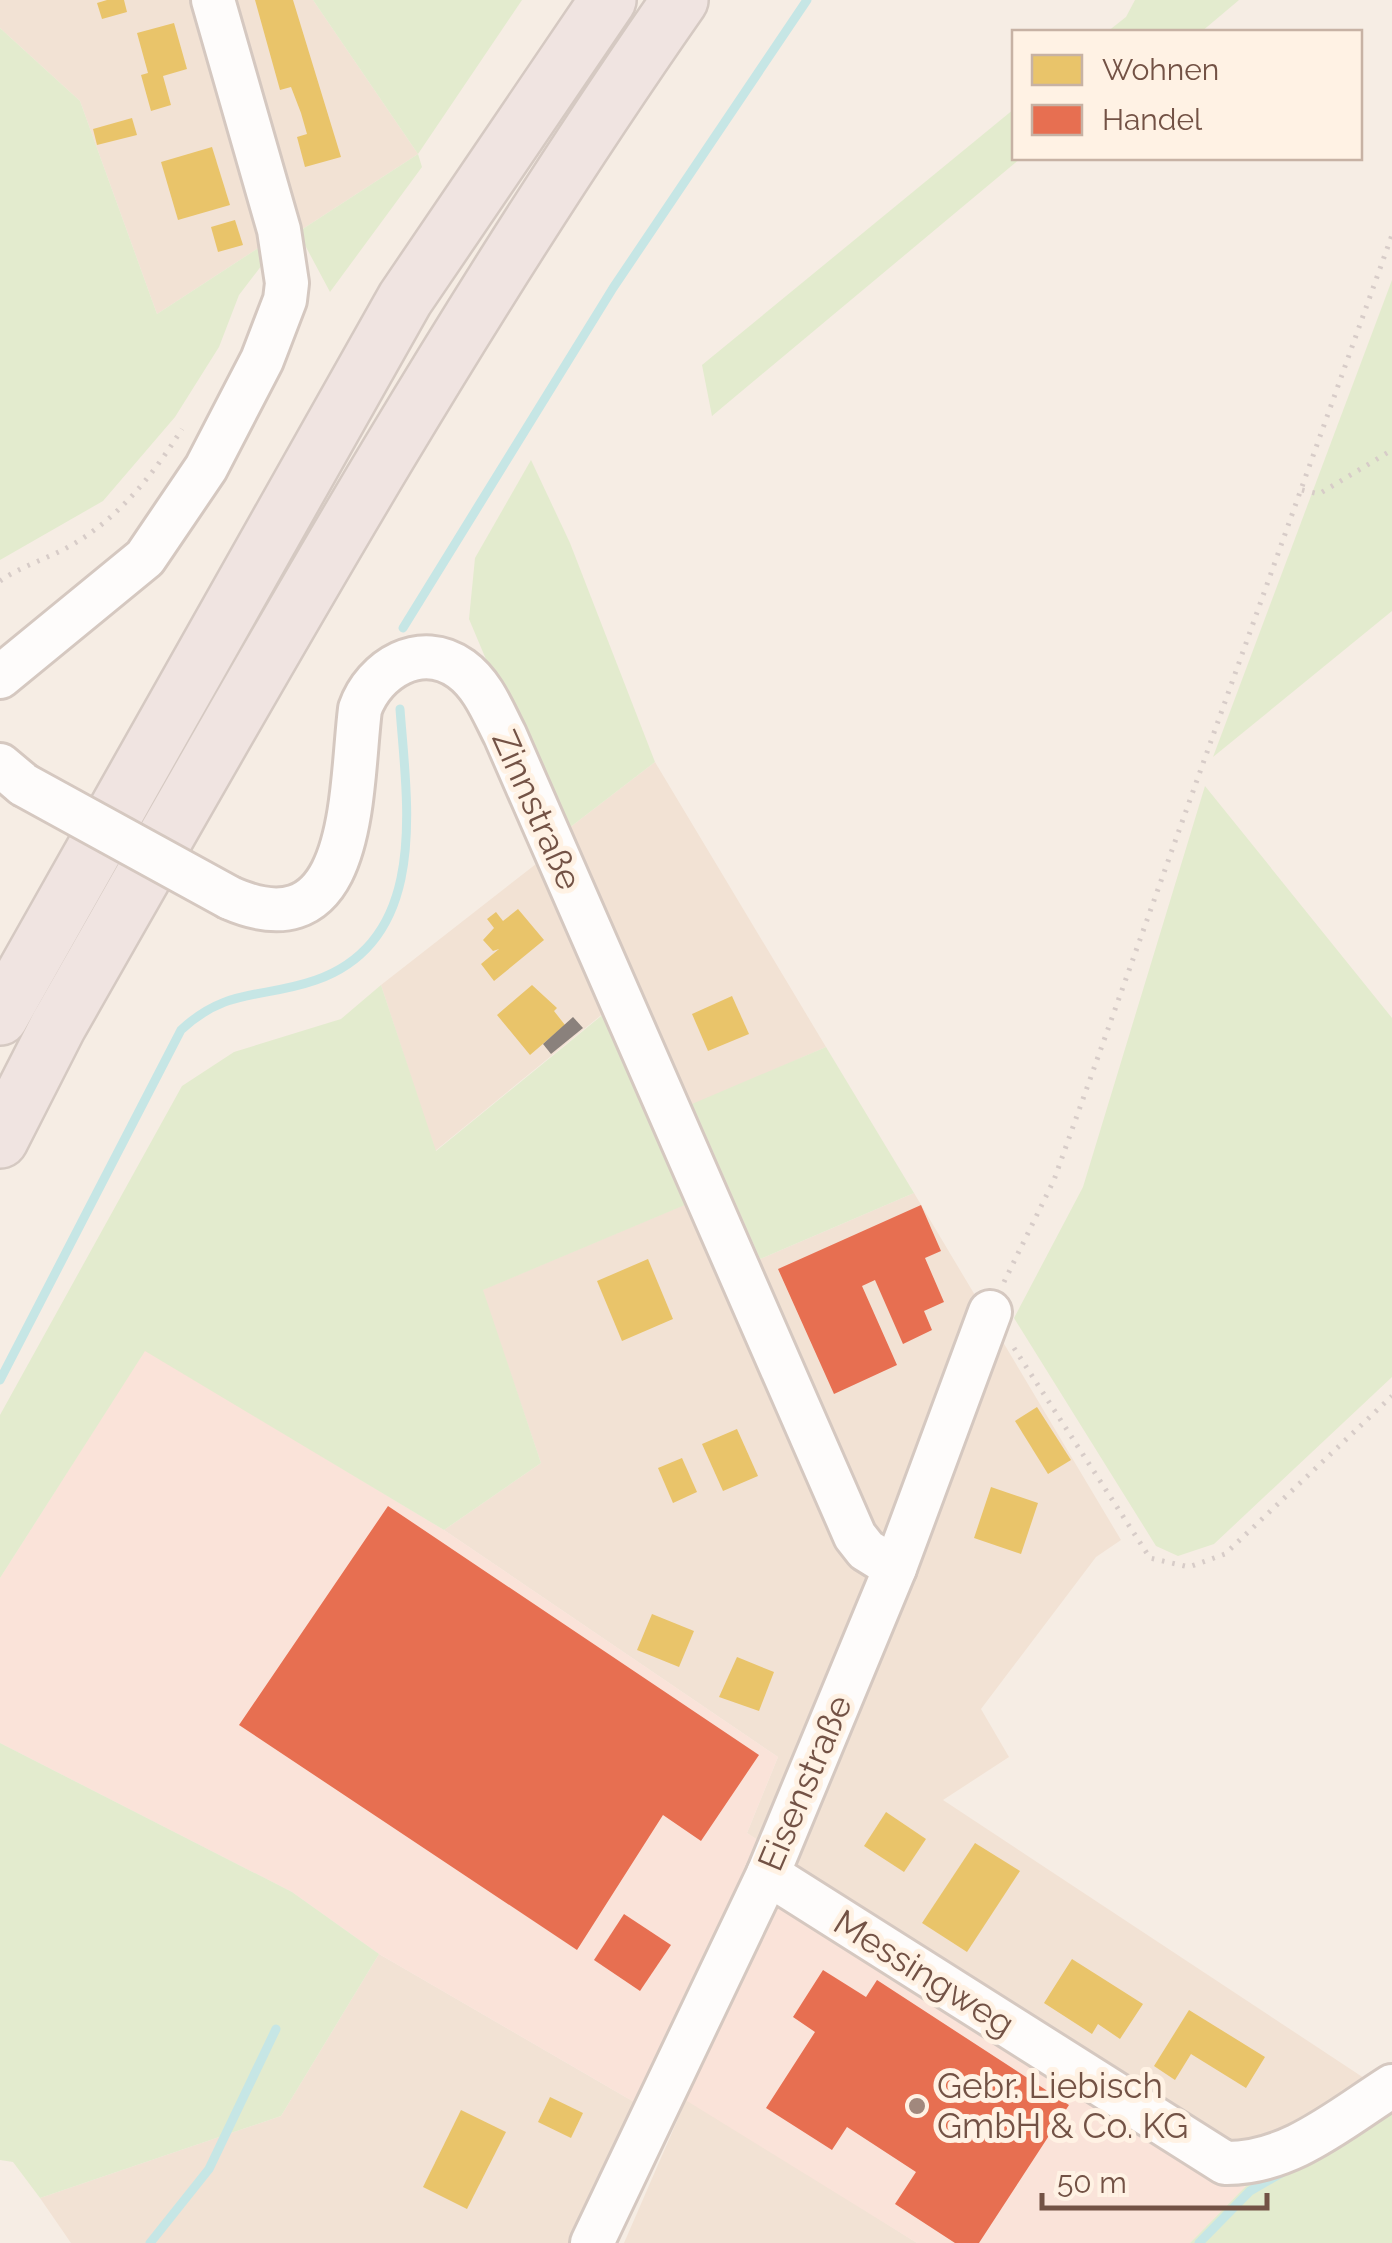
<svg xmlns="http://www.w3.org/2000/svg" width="1392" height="2243" viewBox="0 0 1392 2243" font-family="Raleway,sans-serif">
<rect width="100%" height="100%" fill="#f6ede4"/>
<g fill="#f2e2d4">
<polygon points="0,0 313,0 418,154 298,232 269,241 157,314 80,101 0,28"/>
<polygon points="655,762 826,1047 693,1105 760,1259 914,1193 1121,1540 1096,1557 981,1709 1009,1757 943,1800 1367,2080 1270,2144 1223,2146 747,1833 778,1757 444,1530 541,1463 482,1290 691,1202 605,1012 435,1151 381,985 536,864 560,835"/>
<polygon points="379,1954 641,2106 573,2243 71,2243 40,2198 281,2116"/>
<polygon points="687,2098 917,2243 624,2243"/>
</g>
<polygon fill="#fae3d9" points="145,1350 444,1530 778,1757 747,1833 797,1866 778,1900 1247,2185 1190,2243 917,2243 653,2080 641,2106 379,1954 292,1892 0,1743 0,1578"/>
<g fill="#e3ebce">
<polygon points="313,0 522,0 418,154 422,167 330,292 298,232 418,154"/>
<polygon points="1135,0 1239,0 1201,32 1107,32 1126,17"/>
<polygon points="0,28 80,101 157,314 269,241 265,261 239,295 219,347 175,417 103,501 0,560"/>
<polygon points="1014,109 1014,158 1021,158 712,416 702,365"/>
<polygon points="1392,280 1392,611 1213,757"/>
<polygon points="531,460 570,543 655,762 560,835 469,619 475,558"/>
<polygon points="1205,786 1392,1018 1392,1377 1214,1544 1178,1556 1156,1546 1014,1318 1083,1187"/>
<polygon points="381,985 436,1151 606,1012 692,1202 483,1290 541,1463 444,1530 145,1351 0,1578 0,1415 182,1086 234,1052 341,1019"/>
<polygon points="826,1047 914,1193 760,1259 692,1104"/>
<polygon points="0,1743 292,1892 379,1954 281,2116 40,2198 13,2162 0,2160"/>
<polygon points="1392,2094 1392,2243 1190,2243 1247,2185"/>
</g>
<g fill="#e9c46a">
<polygon points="107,0 124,0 127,12 102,19 97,3"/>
<polygon points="255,0 293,0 341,157 305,167 297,137 307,134 301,113 291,87 280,90"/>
<polygon points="174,23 187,69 163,76 171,105 151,111 141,75 148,73 137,33"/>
<polygon points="132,118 137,135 97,145 93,129"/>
<polygon points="212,147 230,205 178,220 161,162"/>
<polygon points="235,220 243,245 218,252 211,227"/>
<polygon points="518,909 544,940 494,981 481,964 499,949 493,951 483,940 494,928 487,919 496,912 503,921"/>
<polygon points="532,985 557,1008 554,1011 565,1025 530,1055 497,1015"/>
<polygon points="732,996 749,1034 708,1051 692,1014"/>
<polygon points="648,1259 673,1319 622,1341 597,1281"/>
<polygon points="1037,1407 1071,1460 1048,1474 1015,1421"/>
<polygon points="737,1429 758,1476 723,1491 702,1444"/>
<polygon points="682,1458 697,1492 673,1503 658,1468"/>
<polygon points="991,1487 1038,1503 1021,1554 974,1538"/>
<polygon points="652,1614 694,1631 679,1667 637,1650"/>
<polygon points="737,1657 774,1672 759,1711 719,1697"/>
<polygon points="886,1812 926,1839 904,1872 864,1846"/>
<polygon points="975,1843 1020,1871 967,1952 922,1923"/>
<polygon points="1072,1959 1143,2004 1120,2039 1098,2024 1092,2034 1044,2003"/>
<polygon points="1189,2010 1265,2057 1246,2088 1191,2054 1175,2080 1154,2066"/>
<polygon points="550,2097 583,2113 571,2138 538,2122"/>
<polygon points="461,2110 506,2132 467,2209 423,2187"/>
</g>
<g fill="#e76f51">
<polygon points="921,1205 941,1251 925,1258 944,1302 924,1311 932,1330 903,1344 875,1280 862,1286 897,1365 834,1394 778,1269"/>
<polygon points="388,1506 759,1755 701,1841 663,1815 577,1950 239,1725"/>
<polygon points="624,1914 671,1945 640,1991 594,1960"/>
<polygon points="823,1970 866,1997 877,1980 1069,2105 979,2243 955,2243 895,2204 916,2172 847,2127 832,2150 766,2108 815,2032 793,2017"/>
</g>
<polygon fill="#8a817c" points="573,1017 583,1028 551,1054 543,1044"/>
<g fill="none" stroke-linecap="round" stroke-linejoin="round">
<g stroke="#c6e6e5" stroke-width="9">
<polyline points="403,628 613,288 807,0"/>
<path d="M0 1380 181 1030C227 987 262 999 316 980 430 940 407 804 400 709"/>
<polyline points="150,2243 209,2169 276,2029"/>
<polyline points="1199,2243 1250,2191 1283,2172"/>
</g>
<defs>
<g id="minor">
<polyline points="0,677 145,558 206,468 262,360 285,300 287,283 279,230 213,0"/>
<polyline points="0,765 24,785"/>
<path d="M230 898C358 954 350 789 360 709 374 669 421 640 461 669 483 685 493 712 505 735L855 1536 866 1550 895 1568"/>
<path d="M768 1874 1225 2163C1289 2164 1340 2119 1392 2086"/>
<polyline points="592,2243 768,1874 895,1568 990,1312"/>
</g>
<g id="highway">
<polyline points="0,1017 405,299 608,0"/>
<path d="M0 1140 58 1026C256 679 451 328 680 0"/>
</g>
</defs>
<use href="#minor" stroke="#d5c8c0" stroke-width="48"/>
<use href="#highway" stroke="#d5c9c2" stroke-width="60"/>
<g stroke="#d7ccc8" stroke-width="5" stroke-dasharray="2.5 8" stroke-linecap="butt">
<polyline points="1302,490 1319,494 1392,450"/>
<path d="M0 581C21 566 47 559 70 546 118 519 153 475 182 429"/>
<polyline points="1004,1282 1054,1180 1392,235"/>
<polyline points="1014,1348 1150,1558 1189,1567 1225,1554 1392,1396"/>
</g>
<use href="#minor" stroke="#fefcfb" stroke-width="42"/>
<use href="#highway" stroke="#f0e4e1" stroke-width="55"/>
<defs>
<polyline id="minor-bridge" points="24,785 230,898"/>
</defs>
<use href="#minor-bridge" stroke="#d5c8c0" stroke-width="48" stroke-linecap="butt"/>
<use href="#minor-bridge" stroke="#fefcfb" stroke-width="42"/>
</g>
<circle fill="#a1887d" stroke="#fff2e4" stroke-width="4" cx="917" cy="2106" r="10"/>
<g text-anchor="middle" stroke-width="10" stroke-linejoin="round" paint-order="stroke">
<g font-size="35" fill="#735245" stroke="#fff2e4">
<text transform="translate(537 810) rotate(66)" y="12">Zinnstraße</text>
<text transform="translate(805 1783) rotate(-67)" y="12">Eisenstraße</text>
<text transform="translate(924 1973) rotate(32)" y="12">Messingweg</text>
</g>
<g font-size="35" fill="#735245" stroke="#fff2e4" text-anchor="start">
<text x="937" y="2098">Gebr. Liebisch<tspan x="937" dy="40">GmbH &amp; Co. KG</tspan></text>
</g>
</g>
<rect x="1012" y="30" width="350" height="130" fill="#fff2e4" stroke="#c7b2a4" stroke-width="2.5"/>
<rect x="1032" y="55" width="50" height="30" fill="#e9c46a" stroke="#c7b2a4" stroke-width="2.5"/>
<text x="1102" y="80" font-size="30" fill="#735245">Wohnen</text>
<rect x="1032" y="105" width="50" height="30" fill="#e76f51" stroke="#c7b2a4" stroke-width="2.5"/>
<text x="1102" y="130" font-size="30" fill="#735245">Handel</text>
<path d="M1042 2193v15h225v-15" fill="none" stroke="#735245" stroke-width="5"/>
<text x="1057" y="2193" font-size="30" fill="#735245" stroke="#fff2e4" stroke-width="8" paint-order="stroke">50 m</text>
</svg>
